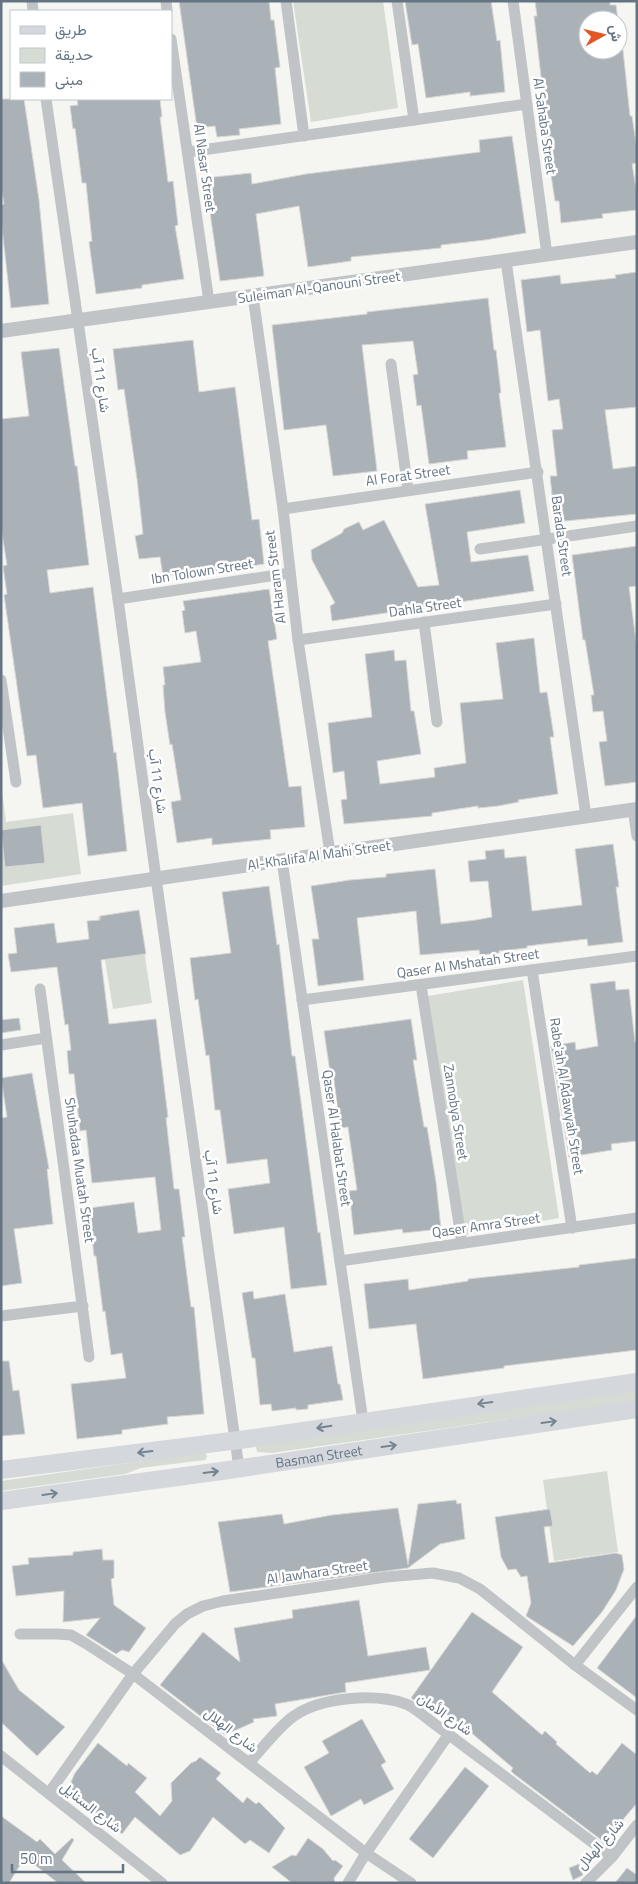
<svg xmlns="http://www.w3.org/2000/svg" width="638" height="1884" viewBox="0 0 638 1884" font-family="'Titillium Web',Vazirmatn,sans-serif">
<rect width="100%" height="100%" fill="#f5f5f2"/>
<g fill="#d6dcd3">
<polygon points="293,1 383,1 398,108 311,122"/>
<polygon points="1,784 6,822 73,813 81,874 1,886"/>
<polygon points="138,911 152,1003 113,1009 98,917"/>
<polygon points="523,980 559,1218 465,1235 428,996"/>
<polygon points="637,1390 637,1401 272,1453 257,1452 256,1447 259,1444"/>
<polygon points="200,1453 206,1453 207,1457 205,1460 141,1468 125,1474 1,1491 1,1481"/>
<polygon points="607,1471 618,1552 554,1561 543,1480"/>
</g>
<g fill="#aab1b7" stroke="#d7d7d4">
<polygon points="179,1 269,1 271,20 274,20 280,67 275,68 281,124 239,129 240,135 217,137 215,126 197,128"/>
<polygon points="405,1 491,1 497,41 500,40 505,92 470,96 470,92 426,98 418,44 412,45"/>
<polygon points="535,1 610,1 610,5 616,5 618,20 588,20 588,50 623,50 630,116 632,116 637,150 637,163 632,164 637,194 637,210 602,214 603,218 561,223 559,201 555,201 544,128 547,128 534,16 537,16"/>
<polygon points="1,99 24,99 39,200 49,304 11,308 1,219 1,205 4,204 1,186"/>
<polygon points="77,99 160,99 162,117 160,117 168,182 173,181 178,225 175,226 184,279 142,285 142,288 96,294 89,242 92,241 86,183 82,183 75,128 73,129 70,106 78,105"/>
<polygon points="512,136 526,233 485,240 441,245 441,248 351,257 351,261 308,267 299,206 256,214 264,276 220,281 205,178 251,173 252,184 306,174 480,152 479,140"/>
<polygon points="637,272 637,407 605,410 613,469 637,466 637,514 555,522 550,476 557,476 552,430 563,429 559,399 548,401 540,330 527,332 521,280 560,275 561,284 616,278 615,275"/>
<polygon points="488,298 494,350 496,350 501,393 499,393 506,447 467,451 468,459 429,464 421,405 417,406 413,375 418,374 413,341 362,345 377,471 333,476 326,425 284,430 272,325 367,314 367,312"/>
<polygon points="193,340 199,392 235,387 252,520 259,519 264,564 188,576 187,573 163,576 160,557 139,559 135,536 143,534 137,479 124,389 118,390 113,349"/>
<polygon points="59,348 75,466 77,466 89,565 47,570 50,593 93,587 114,753 116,752 127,851 88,856 82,803 43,808 36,755 27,756 4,595 7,594 3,566 7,565 1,527 1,419 29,416 21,352"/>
<polygon points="520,490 525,523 467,532 471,562 528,555 534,591 332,621 330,606 335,603 312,560 311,550 342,533 344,529 359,522 363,530 384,520 418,587 439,585 425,504"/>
<polygon points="637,546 637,586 629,587 637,649 637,782 605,786 599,742 607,741 603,711 593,712 591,695 594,695 585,640 583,640 572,555"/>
<polygon points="269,589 277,639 268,641 289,787 301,786 305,827 270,830 271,839 212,845 212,838 177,843 171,802 181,800 172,744 170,745 165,712 163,685 165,685 163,667 201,662 196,631 185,633 182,611 185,610 183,601"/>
<polygon points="534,638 540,693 547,692 554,737 550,737 558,794 518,800 519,802 498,806 478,808 478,806 432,813 432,816 344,824 341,800 347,799 344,771 333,773 328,723 372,717 365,654 394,650 395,661 406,660 411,711 414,711 421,754 377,761 380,784 435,777 434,768 466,763 460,703 503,699 496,643"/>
<polygon points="41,825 45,863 5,867 1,830"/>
<polygon points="613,844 619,887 616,887 623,942 588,946 587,939 527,946 527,948 499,951 499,953 480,955 479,950 420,955 416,911 357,918 364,980 318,986 312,939 319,939 311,886 350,880 386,877 386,874 435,869 441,924 476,920 492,917 488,881 470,882 468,861 486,859 485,851 504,849 505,858 526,856 532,911 582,905 575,849"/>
<polygon points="269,886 277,945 279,944 292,1056 295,1056 318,1233 320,1232 327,1285 291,1289 284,1227 234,1234 228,1189 270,1183 267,1159 227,1164 220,1110 215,1110 209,1055 206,1056 198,999 195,1000 190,958 231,953 222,892"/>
<polygon points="139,910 146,954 101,960 109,1024 156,1019 168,1117 166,1118 174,1189 179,1189 185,1237 182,1237 191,1307 194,1307 204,1414 167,1417 168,1424 122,1430 122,1434 77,1439 71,1384 126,1378 122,1353 111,1355 105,1311 103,1312 96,1256 94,1256 89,1208 134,1202 138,1233 161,1230 155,1177 92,1183 86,1130 80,1131 74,1074 69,1074 67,1051 71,1050 68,1024 65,1025 57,967 11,972 8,954 17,953 14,928 54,923 57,943 89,939 87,921 100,920 100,916"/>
<polygon points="615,981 616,990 629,989 635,1042 637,1042 637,1141 611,1144 612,1150 569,1157 551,1046 575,1042 576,1050 598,1046 590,984"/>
<polygon points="19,1018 21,1030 1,1033 1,1020"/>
<polygon points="411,1019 417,1060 413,1060 424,1127 427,1127 436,1182 441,1229 403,1233 402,1229 354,1235 349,1191 357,1190 348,1127 340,1128 333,1072 330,1072 324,1031"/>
<polygon points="32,1073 49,1169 47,1169 53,1224 14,1229 22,1283 1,1286 1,1118 7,1117 1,1078"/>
<polygon points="637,1258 637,1350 504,1366 504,1368 423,1379 416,1324 369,1329 364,1284 408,1279 409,1290 468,1281 468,1279 579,1267 579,1265"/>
<polygon points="253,1291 254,1299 285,1294 294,1352 332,1346 338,1384 340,1384 343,1400 308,1405 308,1409 296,1410 296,1408 272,1411 271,1404 260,1405 255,1358 252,1358 242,1293"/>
<polygon points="1,1361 9,1361 13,1391 19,1390 25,1434 1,1436"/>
<polygon points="456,1500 457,1504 461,1503 465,1539 440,1544 408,1568 230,1592 218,1522 282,1514 284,1524 332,1515 398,1508 408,1565 418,1504"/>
<polygon points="550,1509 553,1526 544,1527 549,1563 616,1553 622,1555 624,1569 616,1590 602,1612 573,1646 526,1616 531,1603 527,1576 521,1577 516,1569 508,1570 501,1557 495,1517"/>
<polygon points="102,1549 103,1560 114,1560 114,1578 111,1579 114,1605 146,1628 129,1652 122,1650 116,1654 86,1635 100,1618 63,1622 64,1591 16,1596 12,1566 29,1564 28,1558 73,1555 73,1552"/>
<polygon points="359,1600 368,1656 426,1647 430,1670 345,1683 346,1692 275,1704 277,1716 253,1719 254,1722 225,1735 160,1685 203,1632 240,1662 234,1628 293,1618 292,1610"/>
<polygon points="472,1612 523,1647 492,1692 542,1735 545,1731 557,1742 556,1744 590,1773 592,1771 597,1775 622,1743 637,1755 637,1803 604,1842 514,1774 511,1771 513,1768 462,1725 440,1710 436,1716 411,1698"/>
<polygon points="637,1615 637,1698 597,1668"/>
<polygon points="1,1659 19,1690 65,1727 37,1756 1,1722"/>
<polygon points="362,1719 386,1762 381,1765 394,1789 364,1805 361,1799 331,1816 304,1767 329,1753 322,1741"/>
<polygon points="98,1743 127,1766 128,1763 147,1778 135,1792 160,1816 172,1801 171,1783 191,1763 196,1761 200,1757 221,1773 216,1779 243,1803 247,1797 256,1804 259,1802 285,1828 269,1853 250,1840 245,1844 213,1817 190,1851 180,1855 135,1817 122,1834 72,1793 71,1782 75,1773"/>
<polygon points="465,1767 489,1786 433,1858 409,1839"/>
<polygon points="1,1816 37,1842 40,1839 55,1854 72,1838 74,1840 62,1860 86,1883 58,1883 25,1857 9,1883 1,1883"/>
<polygon points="308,1838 323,1849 333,1861 335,1860 343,1866 334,1878 335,1883 292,1883 272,1867 292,1855 296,1856"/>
<polygon points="579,1864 583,1875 573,1880 569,1868"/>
<polygon points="627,1868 637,1875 637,1883 615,1883"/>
</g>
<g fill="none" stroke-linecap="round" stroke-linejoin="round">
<g stroke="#c0c4c7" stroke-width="11">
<polyline points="32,1 33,11"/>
<polyline points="166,1 167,11"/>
<polyline points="286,1 304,136"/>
<polyline points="397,1 414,120"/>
<polyline points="513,1 547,255"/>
<polyline points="171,39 209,302"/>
<polyline points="46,99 118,599 156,878 239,1468"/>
<polyline points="188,152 527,104"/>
<polyline points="506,261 586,816"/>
<polyline points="253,296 283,509 298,640 330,853"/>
<polyline points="391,364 408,490"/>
<polyline points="283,509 538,472"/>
<polyline points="480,549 637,526"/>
<polyline points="118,599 290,573"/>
<polyline points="424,622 437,722"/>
<polyline points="298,640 556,604"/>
<polyline points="1,680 16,782"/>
<polyline points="633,809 637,836"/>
<polyline points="282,860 363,1421"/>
<polyline points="532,970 572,1228"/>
<polyline points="421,985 462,1243"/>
<polyline points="40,989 89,1357"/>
<polyline points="302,1000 637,956"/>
<polyline points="1,1045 46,1038"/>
<polyline points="340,1261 637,1218"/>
<polyline points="1,1316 83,1306"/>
<polyline points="20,1634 57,1634 71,1635 85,1643 133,1674 366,1853 411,1883"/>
<polyline points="575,1665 637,1587"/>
<polyline points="1,1756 162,1883"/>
<path d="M249 1763C261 1750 280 1725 294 1716 321 1697 375 1693 406 1704 414 1707 421 1714 428 1719L612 1857"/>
<polyline points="49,1793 133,1674 175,1624 187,1614 203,1606 223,1601 386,1577 433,1573 459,1578 480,1589 575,1665 637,1710"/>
<polyline points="348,1883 366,1853 449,1734"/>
<polyline points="586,1883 612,1857 637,1825"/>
</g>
<g stroke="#c0c4c7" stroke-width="14">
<polyline points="1,331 637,242"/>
<polyline points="1,901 637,809"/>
</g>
<g stroke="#d4d8dc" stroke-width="18">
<polyline points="1,1470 247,1439 637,1382"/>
<path id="s1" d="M1 1501 229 1470 637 1409"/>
</g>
</g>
<defs><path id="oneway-shaft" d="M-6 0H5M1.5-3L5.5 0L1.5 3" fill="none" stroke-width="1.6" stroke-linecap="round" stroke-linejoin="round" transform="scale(1.25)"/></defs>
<g stroke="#758390">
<use href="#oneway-shaft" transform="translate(485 1403) rotate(172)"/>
<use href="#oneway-shaft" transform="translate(549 1422) rotate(-8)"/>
<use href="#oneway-shaft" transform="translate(324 1427) rotate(171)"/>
<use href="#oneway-shaft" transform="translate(389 1446) rotate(-8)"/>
<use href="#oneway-shaft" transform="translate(145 1452) rotate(173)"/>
<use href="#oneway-shaft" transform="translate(211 1472) rotate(-7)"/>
<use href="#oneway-shaft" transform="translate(50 1494) rotate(-8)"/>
</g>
<g text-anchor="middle" stroke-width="5" stroke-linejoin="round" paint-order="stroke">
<g font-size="14" fill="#647483" stroke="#fff">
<text transform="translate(545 126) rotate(82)" y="5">Al Sahaba Street</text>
<text transform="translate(205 168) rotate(82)" y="5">Al Nasar Street</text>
<text transform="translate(319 287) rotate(-8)" y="5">Suleiman Al-Qanouni Street</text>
<text transform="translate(101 380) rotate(82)" y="5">شارع 11 آب</text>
<text transform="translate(408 475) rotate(-8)" y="5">Al Forat Street</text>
<text transform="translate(562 536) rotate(82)" y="5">Barada Street</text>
<text transform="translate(202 571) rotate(-9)" y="5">Ibn Tolown Street</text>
<text transform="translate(275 577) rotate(-97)" y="5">Al Haram Street</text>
<text transform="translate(425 607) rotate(-8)" y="5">Dahla Street</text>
<text transform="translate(158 781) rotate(82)" y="5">شارع 11 آب</text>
<text transform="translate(319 855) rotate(-8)" y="5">Al-Khalifa Al Mahi Street</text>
<text transform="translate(468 963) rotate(-8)" y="5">Qaser Al Mshatah Street</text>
<text transform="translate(567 1096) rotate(81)" y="5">Rabe'ah Al Adawyah Street</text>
<text transform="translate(456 1112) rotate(81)" y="5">Zannobya Street</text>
<text transform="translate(337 1138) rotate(82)" y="5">Qaser Al Halabat Street</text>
<text transform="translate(80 1170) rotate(82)" y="5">Shuhadaa Muatah Street</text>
<text transform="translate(214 1182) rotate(82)" y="5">شارع 11 آب</text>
<text transform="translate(486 1225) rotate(-8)" y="5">Qaser Amra Street</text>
<text dy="5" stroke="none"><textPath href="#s1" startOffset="321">Basman Street</textPath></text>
<text transform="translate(317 1572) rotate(-8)" y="5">Al Jawhara Street</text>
<text transform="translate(445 1714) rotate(35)" y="5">شارع الأمان</text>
<text transform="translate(231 1730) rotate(38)" y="5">شارع الهلال</text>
<text transform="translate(91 1807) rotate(38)" y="5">شارع السنايل</text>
<text transform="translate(600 1844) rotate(-48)" y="5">شارع الهلال</text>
</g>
</g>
<rect width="638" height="1884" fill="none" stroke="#647483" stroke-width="5"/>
<rect x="10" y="10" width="162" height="90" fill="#ffffff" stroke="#c1c7cd"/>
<rect x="20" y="26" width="25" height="8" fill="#d4d8dc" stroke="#c1c7cd"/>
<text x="55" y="35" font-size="15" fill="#647483">طريق</text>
<rect x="20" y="48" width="25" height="15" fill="#d6dcd3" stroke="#c1c7cd"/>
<text x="55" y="60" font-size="15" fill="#647483">حديقة</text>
<rect x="20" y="72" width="25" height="15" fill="#aab1b7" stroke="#c1c7cd"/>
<text x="55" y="85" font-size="15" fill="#647483">مبنى</text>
<g transform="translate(603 35) rotate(82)"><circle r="24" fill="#ffffff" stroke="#c1c7cd"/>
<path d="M0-4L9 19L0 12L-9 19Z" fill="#e45623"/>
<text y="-8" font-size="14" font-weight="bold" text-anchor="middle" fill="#647483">ش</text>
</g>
<path d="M12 1864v8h111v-8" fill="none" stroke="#647483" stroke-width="2.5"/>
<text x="20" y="1864" font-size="15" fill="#647483" stroke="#ffffff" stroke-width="4" paint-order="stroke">50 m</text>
</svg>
